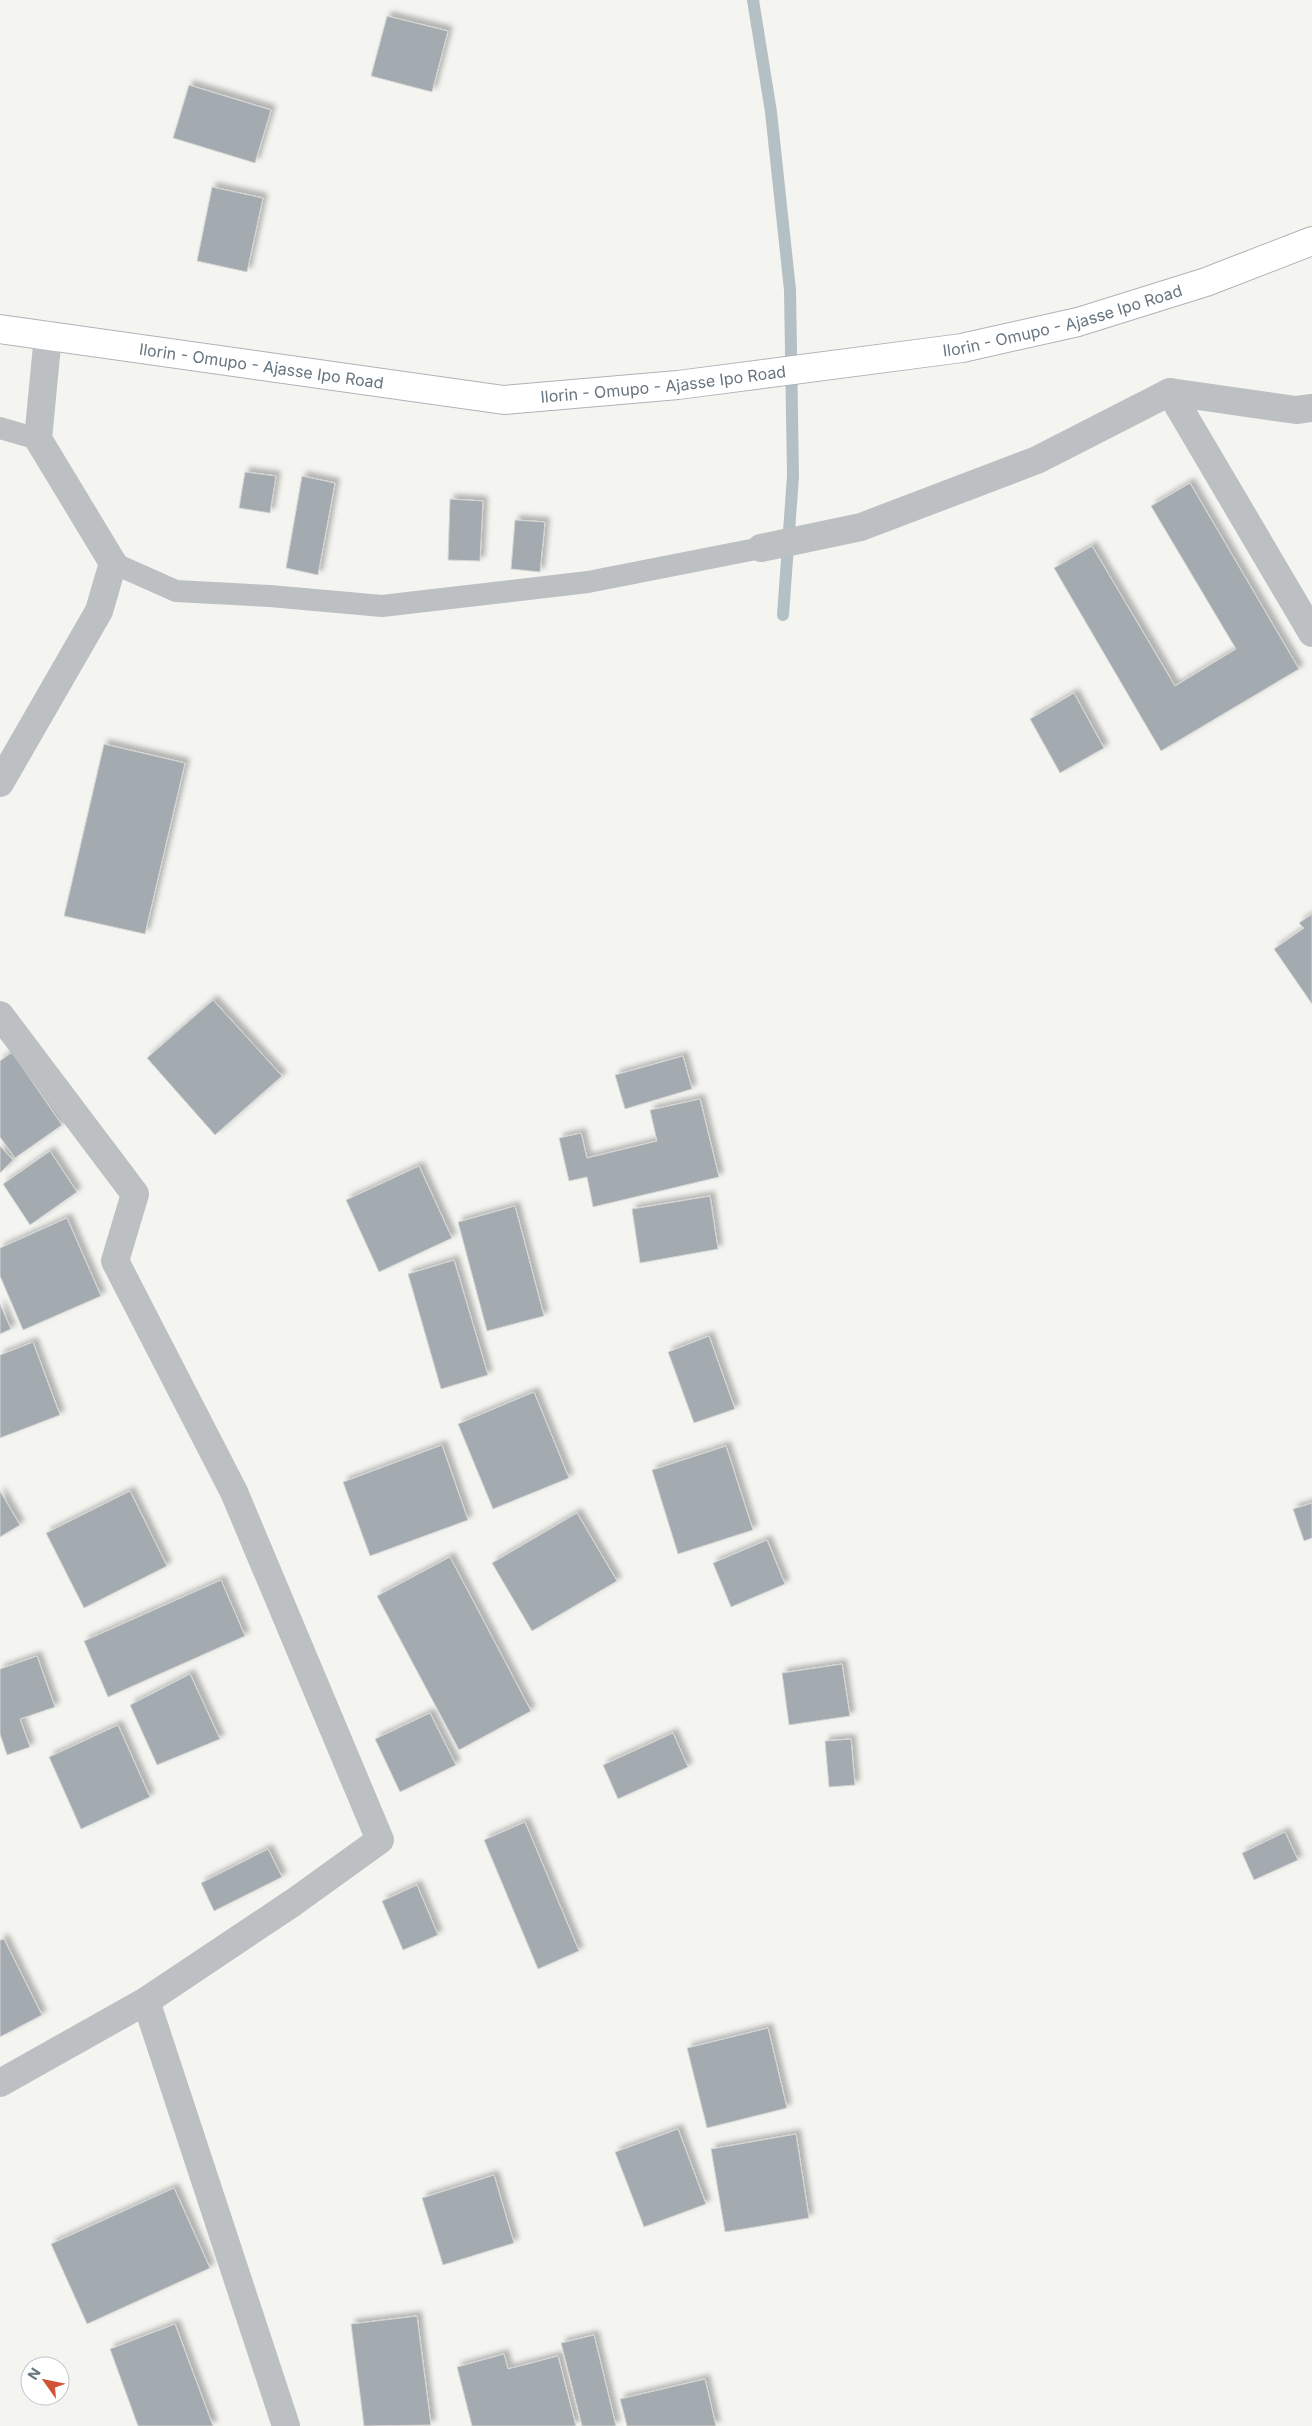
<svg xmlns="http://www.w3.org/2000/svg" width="1312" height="2426" viewBox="0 0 1312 2426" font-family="Inter,sans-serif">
<defs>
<filter id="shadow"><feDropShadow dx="4.5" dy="-4.5" stdDeviation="2.5" flood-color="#0004"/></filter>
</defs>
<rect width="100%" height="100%" fill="#f4f4f1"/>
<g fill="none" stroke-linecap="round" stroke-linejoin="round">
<polyline stroke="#b4c0c3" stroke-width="12" points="753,0 771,112 790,290 793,476 783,615"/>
</g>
<g fill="#a4abb0" stroke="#d6d6d4" filter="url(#shadow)">
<polygon points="387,16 448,31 432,92 371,76"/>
<polygon points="189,85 271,110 255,163 173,138"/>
<polygon points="212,187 263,198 247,272 197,261"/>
<polygon points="245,472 276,476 270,513 239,508"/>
<polygon points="302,476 335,483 318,575 286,568"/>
<polygon points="1190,483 1299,669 1161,751 1054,568 1092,546 1175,686 1236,649 1151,506"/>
<polygon points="450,499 483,501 480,561 448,560"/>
<polygon points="515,520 545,522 540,572 511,569"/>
<polygon points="1074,693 1104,748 1060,773 1030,719"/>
<polygon points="104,744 185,763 145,934 64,916"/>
<polygon points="1312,914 1312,1004 1274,949 1304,928 1299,923"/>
<polygon points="213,1000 282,1076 215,1135 147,1058"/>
<polygon points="12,1052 62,1125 15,1158 0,1137 0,1061"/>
<polygon points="683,1056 692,1089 625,1109 615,1075"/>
<polygon points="700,1099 719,1177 593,1207 587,1177 569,1181 559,1138 581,1133 587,1158 657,1141 650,1110"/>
<polygon points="0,1146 13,1160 0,1173"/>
<polygon points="50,1151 77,1192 30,1225 3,1184"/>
<polygon points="419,1166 452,1238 379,1272 346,1200"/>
<polygon points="710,1196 718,1249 640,1263 632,1209"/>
<polygon points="515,1206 544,1316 487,1331 458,1222"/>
<polygon points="67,1218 101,1296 23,1330 0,1276 0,1248"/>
<polygon points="454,1260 488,1375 441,1389 408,1274"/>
<polygon points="0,1304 11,1329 0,1334"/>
<polygon points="709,1336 735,1409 694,1423 668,1352"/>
<polygon points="33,1342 60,1415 0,1438 0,1355"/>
<polygon points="534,1392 569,1478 493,1509 458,1424"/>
<polygon points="442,1445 468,1520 370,1556 343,1482"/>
<polygon points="726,1446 753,1530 678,1554 652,1470"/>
<polygon points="0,1491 20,1525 0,1537"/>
<polygon points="130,1491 167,1566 84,1608 46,1533"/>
<polygon points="1312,1503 1312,1538 1304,1541 1293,1509"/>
<polygon points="577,1513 617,1581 532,1631 492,1563"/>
<polygon points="767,1540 785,1584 731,1607 713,1563"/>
<polygon points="450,1557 531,1711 459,1750 377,1596"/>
<polygon points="221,1580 245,1636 108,1697 84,1641"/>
<polygon points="37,1656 55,1707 20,1719 30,1747 7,1755 0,1734 0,1669"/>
<polygon points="842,1664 850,1716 789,1725 782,1673"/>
<polygon points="190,1674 220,1739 157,1765 130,1705"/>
<polygon points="430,1713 456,1765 400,1792 375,1739"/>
<polygon points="118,1725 150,1797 81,1829 49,1757"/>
<polygon points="673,1733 688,1767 618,1799 603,1765"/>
<polygon points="851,1739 855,1785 829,1787 825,1741"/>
<polygon points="525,1822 579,1951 538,1969 484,1840"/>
<polygon points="1285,1832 1298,1860 1254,1880 1242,1853"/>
<polygon points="268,1849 282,1877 214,1911 201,1883"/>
<polygon points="417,1885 438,1935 403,1950 382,1901"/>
<polygon points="4,1939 42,2015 0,2037 0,1940"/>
<polygon points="768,2028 787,2108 707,2128 687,2048"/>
<polygon points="678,2129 706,2204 644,2227 615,2152"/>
<polygon points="796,2134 809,2218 725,2232 711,2149"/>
<polygon points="494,2175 514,2243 443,2265 422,2198"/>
<polygon points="174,2188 210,2268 87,2324 51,2244"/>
<polygon points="417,2316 431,2425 364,2426 351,2324"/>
<polygon points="175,2324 213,2426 138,2426 110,2349"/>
<polygon points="594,2335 616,2426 582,2426 561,2343"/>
<polygon points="504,2354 508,2369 558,2356 576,2426 472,2426 457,2367"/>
<polygon points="705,2379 716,2426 627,2426 620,2399"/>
</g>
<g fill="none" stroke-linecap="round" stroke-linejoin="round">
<defs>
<g id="highway">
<path id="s1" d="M0 329 504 400 678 385 962 348 1078 322 1206 282 1312 241"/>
</g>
</defs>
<use href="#highway" stroke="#afb3b6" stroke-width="30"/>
<g stroke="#bcc0c3" stroke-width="22">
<polyline points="0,428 38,439"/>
<polyline points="113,563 176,591 270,596 382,606 588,582 761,548"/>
</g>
<g stroke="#bcc0c3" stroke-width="28">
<polyline points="1170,392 1312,633"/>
<polyline points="761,548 861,527 1037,460 1170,392 1296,410 1312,408"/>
<polyline points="0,783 99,611 113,563 38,439 48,335"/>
<polyline points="0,1015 135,1194 115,1261 234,1492 380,1840 294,1902 146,2001 0,2083"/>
<polyline points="146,2001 286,2426"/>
</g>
<use href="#highway" stroke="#fff" stroke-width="28"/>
</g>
<g text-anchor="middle" stroke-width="5" stroke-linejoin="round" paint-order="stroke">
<g font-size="16" fill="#66757f" stroke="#fff">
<text dy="6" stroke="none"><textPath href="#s1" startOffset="1074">Ilorin - Omupo - Ajasse Ipo Road</textPath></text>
<text dy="6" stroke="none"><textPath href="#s1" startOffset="264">Ilorin - Omupo - Ajasse Ipo Road</textPath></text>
<text dy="6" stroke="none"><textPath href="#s1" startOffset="669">Ilorin - Omupo - Ajasse Ipo Road</textPath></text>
</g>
</g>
<g transform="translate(45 2381) rotate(303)"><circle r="24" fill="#ffffff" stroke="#c2c8cc"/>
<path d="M0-4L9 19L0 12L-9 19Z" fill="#d15235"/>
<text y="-8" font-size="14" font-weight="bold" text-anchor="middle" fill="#66757f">N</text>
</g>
</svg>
